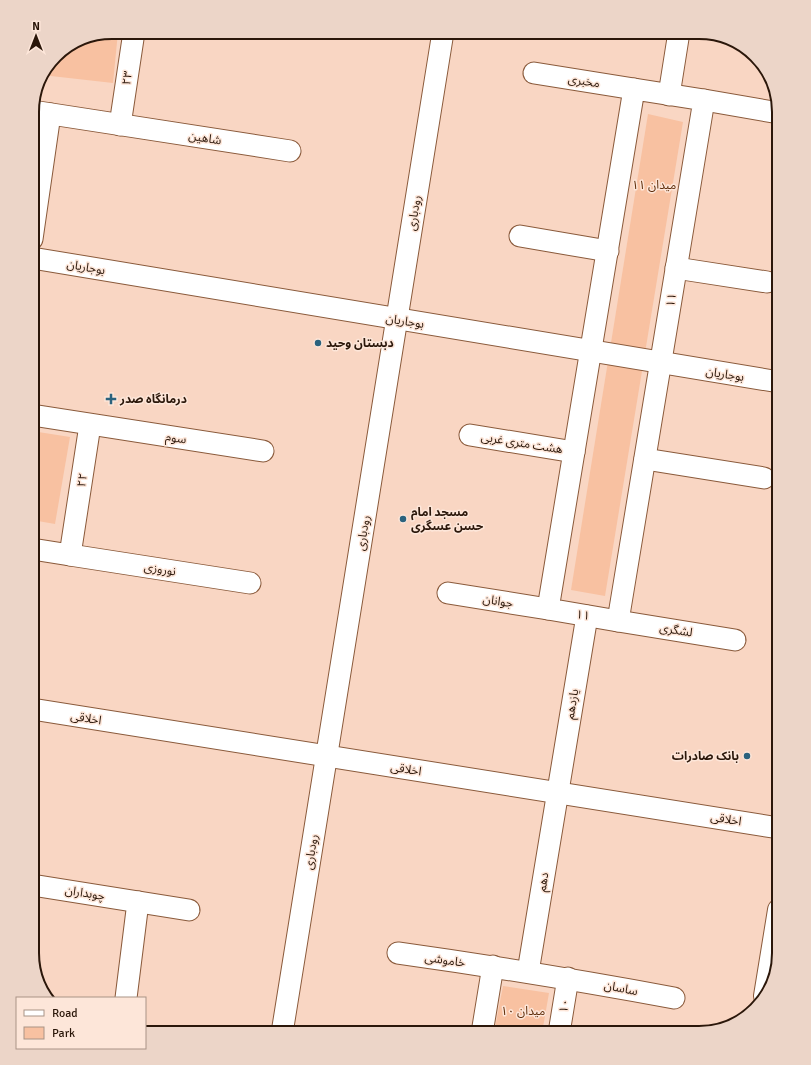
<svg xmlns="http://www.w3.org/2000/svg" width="811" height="1065" viewBox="0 0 811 1065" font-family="Signika,'Noto Sans Arabic',sans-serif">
<rect width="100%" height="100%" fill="#f9d6c3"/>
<g fill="#f8c1a1">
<polygon points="112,32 118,32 113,83 42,75 59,52 82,38"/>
<polygon points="648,114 683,122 605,596 571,590"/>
<polygon points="32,431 70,437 55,524 32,520"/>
<polygon points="503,986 549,993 542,1033 494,1033"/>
</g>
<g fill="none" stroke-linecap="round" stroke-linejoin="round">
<defs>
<g id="minor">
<polyline points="534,73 634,89"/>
<polygon points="634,89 704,100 618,621 548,609"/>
<polyline points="669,95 679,32"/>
<polyline points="704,100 779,113"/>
<polyline points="32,111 290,151"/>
<polyline points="120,125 134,32"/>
<polyline points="520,236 608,251"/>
<polyline points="32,239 50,114"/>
<polyline points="32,258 779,382"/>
<polyline points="676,268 767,282"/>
<polyline points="32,415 263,451"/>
<polyline points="470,435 574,452"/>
<polyline points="645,459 764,478"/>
<polyline points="32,549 70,555 90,425"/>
<polyline points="70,555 250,583"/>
<polyline points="448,593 548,609"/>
<polyline points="618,621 735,640"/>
<polyline points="32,709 779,828"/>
<polyline points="32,885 189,910"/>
<path d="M398 953C491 966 582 981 674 998"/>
<polyline points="528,972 587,616"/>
<polyline points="126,998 138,902"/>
<polyline points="282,1033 443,32"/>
<polyline points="482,1033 493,966"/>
<polyline points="559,1033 568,978"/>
</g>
<polyline id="secondary" points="765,996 779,910"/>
</defs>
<use href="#minor" stroke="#8a5a3b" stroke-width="23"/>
<use href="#secondary" stroke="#8a5a3b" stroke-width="24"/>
<use href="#minor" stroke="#fff" stroke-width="21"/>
<use href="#secondary" stroke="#fff" stroke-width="22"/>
</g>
<g fill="#2b627d" stroke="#fde6d9" stroke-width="1.5">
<circle cx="318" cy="343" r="4"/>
<path d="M109 393h4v4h4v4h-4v4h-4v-4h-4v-4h4z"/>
<circle cx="403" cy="519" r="4"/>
<circle cx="747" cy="756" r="4"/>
</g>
<g text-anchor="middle" stroke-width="3" stroke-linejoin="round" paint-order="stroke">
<g font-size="12" fill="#2b170a" stroke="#fde6d9">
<text transform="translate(127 78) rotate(-81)" y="4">۲۳</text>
<text transform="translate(584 81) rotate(9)" y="4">مخبری</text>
<text transform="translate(205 138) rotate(9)" y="4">شاهین</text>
<text transform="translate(414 213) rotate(-81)" y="4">رودباری</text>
<text transform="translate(86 267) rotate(10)" y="4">بوجاریان</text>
<text transform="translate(671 300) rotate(-81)" y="4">۱۱</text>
<text transform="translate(405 321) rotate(9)" y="4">بوجاریان</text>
<text transform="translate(725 374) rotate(9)" y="4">بوجاریان</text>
<text transform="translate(176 438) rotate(9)" y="4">سوم</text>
<text transform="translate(522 443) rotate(9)" y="4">هشت متری غربی</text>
<text transform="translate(82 480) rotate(-81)" y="4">۲۲</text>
<text transform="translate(363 533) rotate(-81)" y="4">رودباری</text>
<text transform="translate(160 569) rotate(9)" y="4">نوروزی</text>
<text transform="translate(498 601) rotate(9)" y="4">جوانان</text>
<text transform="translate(583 615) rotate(9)" y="4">۱۱</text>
<text transform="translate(676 630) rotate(9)" y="4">لشگری</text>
<text transform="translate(572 704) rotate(-81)" y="4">یازدهم</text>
<text transform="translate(86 718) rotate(9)" y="4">اخلاقی</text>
<text transform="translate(406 769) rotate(9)" y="4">اخلاقی</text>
<text transform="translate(726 819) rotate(9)" y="4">اخلاقی</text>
<text transform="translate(311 852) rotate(-81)" y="4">رودباری</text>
<text transform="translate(543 882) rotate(-81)" y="4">دهم</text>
<text transform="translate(85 893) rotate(9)" y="4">چوبداران</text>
<text transform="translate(445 960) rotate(8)" y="4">خاموشی</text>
<text transform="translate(621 988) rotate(11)" y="4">ساسان</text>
<text transform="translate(564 1006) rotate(-81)" y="4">۱۰</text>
</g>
<g font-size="12" fill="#5f2e0b" stroke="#fde6d9">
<text x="654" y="189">میدان ۱۱</text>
<text x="523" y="1015">میدان ۱۰</text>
</g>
<g font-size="12" font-weight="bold" fill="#2b170a" stroke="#fde6d9" text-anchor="start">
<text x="326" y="347">دبستان وحید</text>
<text x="120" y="403">درمانگاه صدر</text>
<text x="411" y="516">مسجد امام<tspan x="411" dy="14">حسن عسگری</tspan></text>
<text x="739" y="760" text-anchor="end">بانک صادرات</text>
</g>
</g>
<path d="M0 0H811V1065H0ZM112 39H699A73 73 0 0 1 772 112V953A73 73 0 0 1 699 1026H112A73 73 0 0 1 39 953V112A73 73 0 0 1 112 39Z" fill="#ecd5c8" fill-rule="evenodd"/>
<path fill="none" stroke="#2b170a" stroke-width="2" d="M112 39H699A73 73 0 0 1 772 112V953A73 73 0 0 1 699 1026H112A73 73 0 0 1 39 953V112A73 73 0 0 1 112 39Z"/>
<rect x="16" y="997" width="130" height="52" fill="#fde6d9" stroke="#a99386"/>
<rect x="24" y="1010" width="20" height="6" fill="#ffffff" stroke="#a99386"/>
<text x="52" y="1017" font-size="12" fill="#2b170a">Road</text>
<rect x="24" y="1027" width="20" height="12" fill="#f8c1a1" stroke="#a99386"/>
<text x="52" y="1037" font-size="12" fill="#2b170a">Park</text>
<g transform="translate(36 36)" stroke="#fde6d9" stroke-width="3" paint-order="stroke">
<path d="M0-3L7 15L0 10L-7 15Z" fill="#2b170a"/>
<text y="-6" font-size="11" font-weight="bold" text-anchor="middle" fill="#2b170a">N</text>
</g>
</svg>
